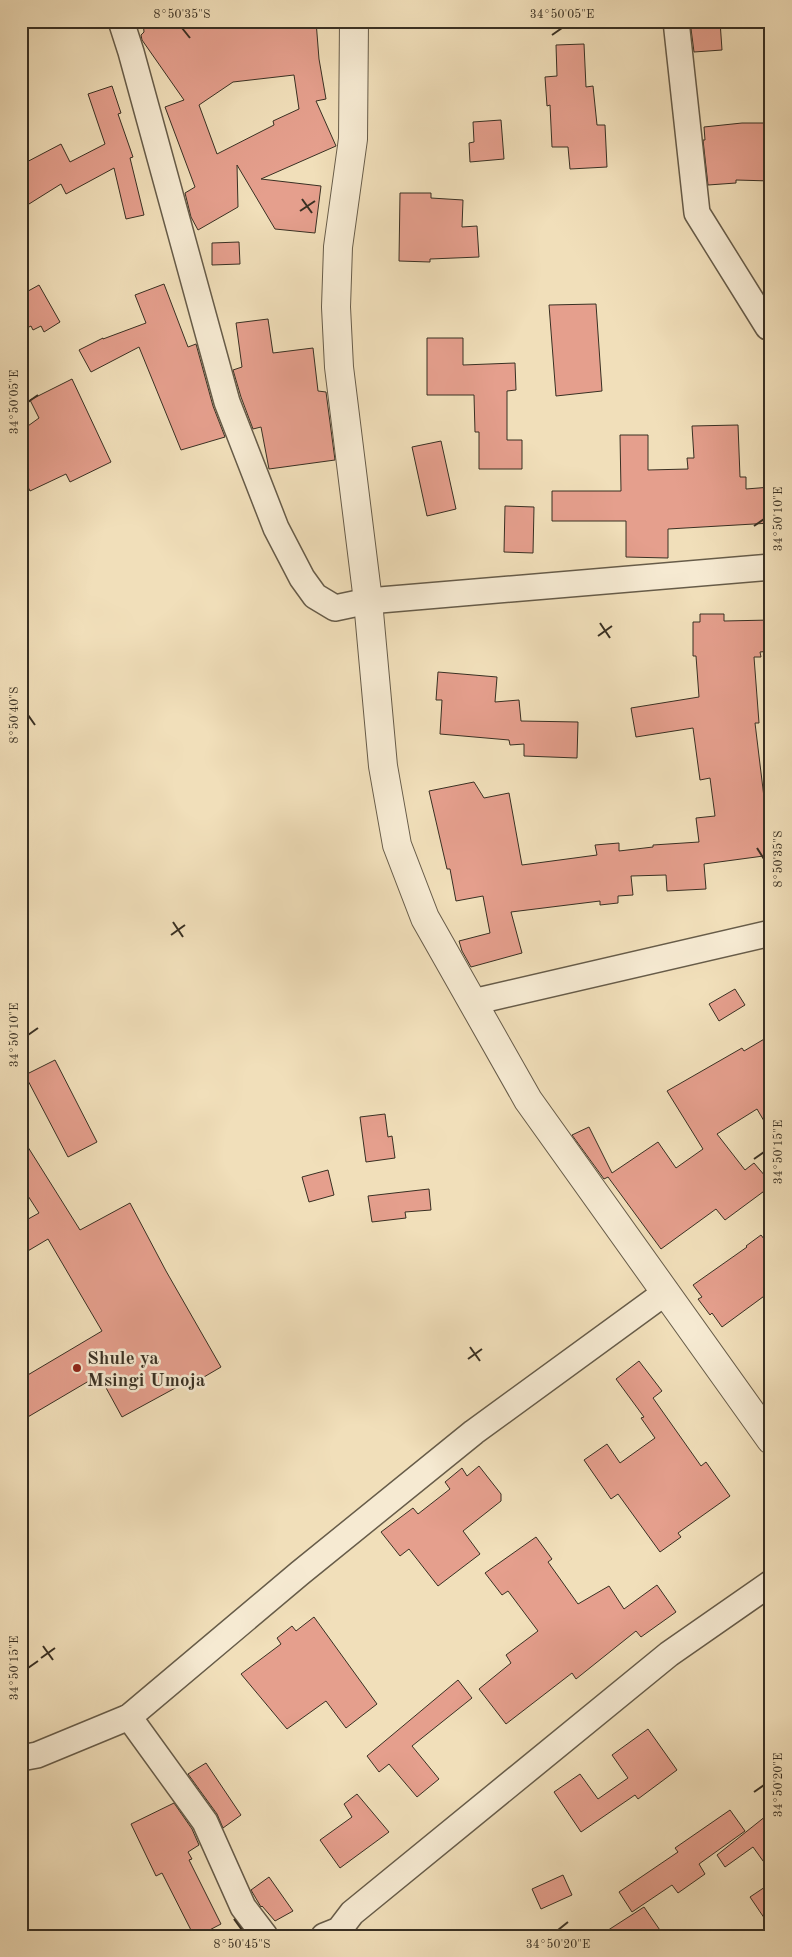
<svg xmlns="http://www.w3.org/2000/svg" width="792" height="1957" viewBox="0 0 792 1957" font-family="'Old Standard TT',serif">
<rect width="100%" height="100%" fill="#f1dfba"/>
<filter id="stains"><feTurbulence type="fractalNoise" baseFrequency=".004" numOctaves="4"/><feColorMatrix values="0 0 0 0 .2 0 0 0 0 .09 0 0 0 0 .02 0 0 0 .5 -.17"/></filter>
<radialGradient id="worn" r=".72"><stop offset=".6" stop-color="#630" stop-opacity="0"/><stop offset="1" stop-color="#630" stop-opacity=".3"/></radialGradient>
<g fill="#e59f8d" stroke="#393023" fill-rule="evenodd">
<path d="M143 21H250V26L289 21H316L319 59 326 99 316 101 336 146 261 179 321 186 315 233 275 229 237 165 238 207 198 230 191 217 185 193 195 187 165 107 184 100 142 40 141 35 144 32ZM294 75 299 109 273 121 274 125 217 154 199 105 233 82Z"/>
<polygon points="690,21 720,21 722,50 694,52"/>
<polygon points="584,44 586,87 593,86 597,125 605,125 607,167 570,169 568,147 552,147 550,105 547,106 545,77 557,76 556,45"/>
<polygon points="112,86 121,113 118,114 133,157 130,158 144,215 126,219 114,168 66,194 61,184 21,209 21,165 61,144 70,162 105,144 88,94"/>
<polygon points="501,120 504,159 470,162 469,143 474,142 473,122"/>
<polygon points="742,123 771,123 771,181 736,180 736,183 708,185 703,140 705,140 704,127"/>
<polygon points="400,193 431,193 431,198 463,200 462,227 477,226 479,257 430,259 430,262 399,261"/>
<polygon points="239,242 240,264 212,265 212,243"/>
<polygon points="164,284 188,347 196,344 213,406 225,437 181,450 139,347 91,372 79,350 103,338 103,339 146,323 135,295"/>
<polygon points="39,285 60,322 44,332 41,326 33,330 31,326 21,331 21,295"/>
<polygon points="596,304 602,391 556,396 549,305"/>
<polygon points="268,319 273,353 313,348 318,391 326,392 335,460 269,469 261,427 253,429 241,397 233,370 242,367 236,323"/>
<polygon points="427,338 463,338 463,365 515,363 516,390 507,391 507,440 522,440 522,469 479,469 479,432 475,432 474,395 427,395"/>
<polygon points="72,379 111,462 70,482 66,474 30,491 26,483 21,486 21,431 39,418 30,400"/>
<polygon points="738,425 740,477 746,477 746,489 771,487 771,523 668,529 668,558 626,557 626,521 552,521 552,491 621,491 620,435 648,435 648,470 688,469 687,458 694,458 692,426"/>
<polygon points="441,441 456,509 427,516 412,447"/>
<polygon points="505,506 534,507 533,553 504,552"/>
<polygon points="700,614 724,614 724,621 771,620 771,651 760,652 761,657 754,657 759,723 755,723 771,855 704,864 706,889 667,891 666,875 631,876 633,895 618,896 618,903 600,905 600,901 511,912 522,953 471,967 462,951 459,941 490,933 483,896 456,901 450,869 447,869 429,791 474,782 484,798 509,793 522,865 597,855 595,845 619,843 619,851 653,847 653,845 699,842 696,818 715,816 710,778 700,780 693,728 636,737 631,708 699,697 696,656 693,656 693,622 700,622"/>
<polygon points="438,672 497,677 495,702 519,700 521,721 578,722 577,758 524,756 524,744 510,745 509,740 440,734 442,700 436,700"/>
<polygon points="735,989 745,1005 719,1021 709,1004"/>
<polygon points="771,1035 771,1133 757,1109 717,1134 745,1170 754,1163 771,1183 771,1186 725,1220 716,1209 661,1249 608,1177 604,1179 572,1135 589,1127 612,1173 658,1142 676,1168 703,1149 667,1091 742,1048 744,1051"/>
<polygon points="55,1060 97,1142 68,1157 25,1075"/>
<polygon points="385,1114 388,1137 392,1136 395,1158 366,1162 360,1117"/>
<polygon points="21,1136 80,1230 130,1203 166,1271 221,1367 192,1384 190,1380 122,1417 99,1375 21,1421 21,1379 102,1331 48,1239 21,1255 21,1223 39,1213 21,1185"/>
<polygon points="328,1170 334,1195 309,1202 302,1177"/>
<polygon points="429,1189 431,1210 405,1212 406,1218 372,1222 368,1196"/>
<polygon points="761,1235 771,1248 771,1291 722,1327 712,1313 710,1315 698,1299 702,1297 693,1285 747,1247 746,1246"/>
<polygon points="639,1361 662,1391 653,1398 701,1466 706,1462 730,1496 678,1533 681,1537 660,1552 618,1494 611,1499 584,1460 607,1444 620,1463 655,1438 641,1418 644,1417 616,1379"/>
<polygon points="479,1466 501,1494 501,1501 463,1531 480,1554 438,1586 409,1549 400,1556 381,1532 413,1508 418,1514 450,1489 445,1482 462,1468 467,1476"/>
<polygon points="536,1537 552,1559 548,1562 578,1604 609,1586 624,1609 657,1585 676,1612 641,1637 636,1631 576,1679 572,1673 506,1724 479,1689 511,1663 506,1655 538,1631 508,1591 502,1595 485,1573"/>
<polygon points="314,1617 377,1704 346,1728 326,1701 287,1729 241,1674 281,1644 277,1638 292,1626 296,1631"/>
<polygon points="458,1680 472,1698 412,1746 439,1779 417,1797 389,1764 379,1772 367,1756"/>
<polygon points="648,1729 677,1770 638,1799 635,1795 581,1832 554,1792 580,1774 598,1799 628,1778 612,1755"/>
<polygon points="206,1763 241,1815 223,1828 217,1814 188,1774"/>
<polygon points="357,1794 389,1832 340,1868 320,1840 352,1817 344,1804"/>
<polygon points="174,1803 192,1829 199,1845 188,1852 192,1859 189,1860 221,1924 198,1936 194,1936 162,1873 156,1876 131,1824"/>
<polygon points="730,1810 745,1831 699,1864 705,1874 678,1893 672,1885 632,1912 619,1892 678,1852 675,1848"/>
<polygon points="771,1812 771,1872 753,1847 725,1867 717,1855"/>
<polygon points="563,1875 572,1895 541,1909 532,1889"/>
<polygon points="269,1877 293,1911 275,1921 262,1906 261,1907 251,1890"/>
<polygon points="771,1883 771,1928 750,1897"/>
<polygon points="644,1907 664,1936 599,1936"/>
</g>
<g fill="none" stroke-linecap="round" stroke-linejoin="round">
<defs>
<g id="minor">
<polyline points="121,21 131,52 227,402 276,528 302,578 315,596 335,608 368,601 771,567"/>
<polyline points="676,21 697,213 768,327 771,328"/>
<polyline points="473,1002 771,933"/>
<polyline points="129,1717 205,1822 243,1907 265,1936"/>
<polyline points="21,1758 37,1755 129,1717 300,1573 474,1432 666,1292"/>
<polyline points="324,1936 339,1930 352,1913 669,1654 771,1583"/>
</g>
<polyline id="tertiary" points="354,21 353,139 338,247 336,307 339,367 368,601 383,766 397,845 425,918 528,1100 771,1440"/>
</defs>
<use href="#minor" stroke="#675c49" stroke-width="28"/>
<use href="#tertiary" stroke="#675c49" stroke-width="30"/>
<use href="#minor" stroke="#f6ead2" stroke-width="25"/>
<use href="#tertiary" stroke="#f6ead2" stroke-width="28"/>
</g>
<path fill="none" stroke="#393023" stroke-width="2" d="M182 28 190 38M552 35 562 28M302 199 312 213M300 211 315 201M28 402 38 395M754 526 764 519M600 623 610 638M598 636 612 626M28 715 35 725M757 848 764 859M173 922 183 937M171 935 185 925M28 1035 38 1028M754 1159 764 1152M470 1347 480 1361M468 1359 482 1349M43 1646 53 1660M41 1658 55 1648M28 1668 38 1661M754 1792 764 1785M234 1919 242 1930M558 1930 568 1922"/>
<circle fill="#8f2418" stroke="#f6ead2" stroke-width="2" cx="77" cy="1368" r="5"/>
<g text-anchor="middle" stroke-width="5" stroke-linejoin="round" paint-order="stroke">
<g font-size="19" font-weight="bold" fill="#393023" stroke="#f6ead2" text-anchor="start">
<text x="87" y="1364">Shule ya<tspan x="87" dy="22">Msingi Umoja</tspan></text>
</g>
</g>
<rect width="792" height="1957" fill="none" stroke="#f1dfba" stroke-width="55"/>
<rect x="28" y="28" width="736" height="1902" fill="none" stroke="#393023" stroke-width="2"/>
<g font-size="12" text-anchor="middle" fill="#393023">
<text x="182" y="18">8°50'35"S</text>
<text x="562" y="18">34°50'05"E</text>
<text transform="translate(14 402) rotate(-90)" y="4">34°50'05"E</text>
<text transform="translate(778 519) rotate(-90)" y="4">34°50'10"E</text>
<text transform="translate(14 715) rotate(-90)" y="4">8°50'40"S</text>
<text transform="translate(778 859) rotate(-90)" y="4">8°50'35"S</text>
<text transform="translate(14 1035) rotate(-90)" y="4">34°50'10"E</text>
<text transform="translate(778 1152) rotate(-90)" y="4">34°50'15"E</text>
<text transform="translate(14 1668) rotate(-90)" y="4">34°50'15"E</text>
<text transform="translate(778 1785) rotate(-90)" y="4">34°50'20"E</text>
<text x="242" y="1948">8°50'45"S</text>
<text x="558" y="1948">34°50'20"E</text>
</g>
<rect width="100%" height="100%" filter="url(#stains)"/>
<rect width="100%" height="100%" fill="url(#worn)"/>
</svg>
